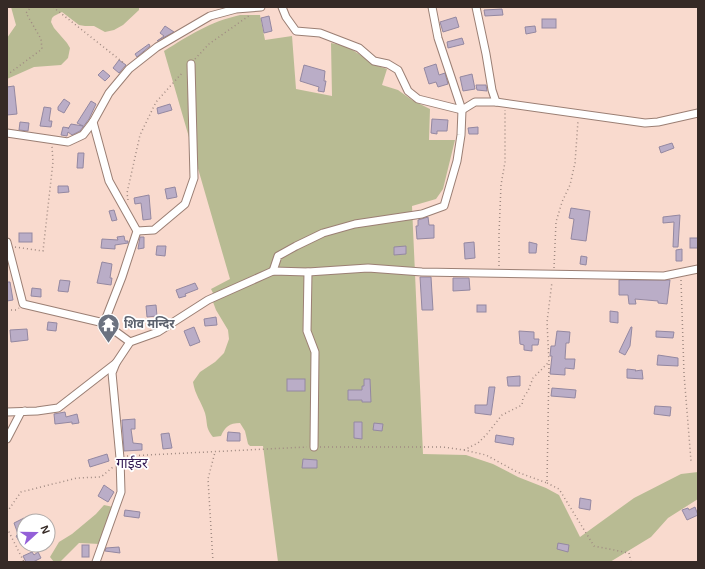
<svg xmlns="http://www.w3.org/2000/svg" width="705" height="569" viewBox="0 0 705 569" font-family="Helvetica,'Noto Sans Devanagari',sans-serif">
<rect width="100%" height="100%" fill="#f9dace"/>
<g fill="#b8bb93">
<polygon points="11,7 139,7 139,10 123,25 114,30 105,32 94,26 85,26 79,25 62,12 54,16 52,18 51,22 54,28 67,43 70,48 68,58 61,65 34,67 7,79 7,38 16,25"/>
<path d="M240 15H260L265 40 292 36 296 89 332 96 331 43 346 46 378 66 387 69 382 85 398 90 412 100 430 109 429 140H455L443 189 436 199 412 206 423 454 466 455 493 464 518 477 546 488 559 495 580 537 634 498 681 474 698 472V499L668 518 651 537 610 562H278L263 446H250L248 444 245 431 240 423C229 423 225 427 221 436L213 437C205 427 208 424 205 413 201 401 195 395 193 382L200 372 215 362 224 353 229 339 228 330 216 310 213 302 214 295 211 289 230 279 164 51C190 35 209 22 240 15Z"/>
<polygon points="104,505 113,507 100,544 79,543 60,562 54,562 50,557 59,542 72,534 96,514"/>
</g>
<g fill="#baadc7" stroke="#9488a1">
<polygon points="502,9 503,15 485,16 484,10"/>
<polygon points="269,16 272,31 264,33 261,18"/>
<polygon points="456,17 459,27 443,32 440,22"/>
<rect x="542" y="19" width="14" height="9"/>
<polygon points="165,26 174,32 157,41 164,36 160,33"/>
<polygon points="535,26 536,32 526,34 525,27"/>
<polygon points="462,38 464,44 448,48 447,42"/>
<polygon points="149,44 150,46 137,57 135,54"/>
<polygon points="119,60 126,65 119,73 113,68"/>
<polygon points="436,64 439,75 445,73 448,84 438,87 436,82 429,84 424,68"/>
<polygon points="304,65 325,71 324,81 326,81 324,92 318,91 319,87 300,81"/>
<polygon points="103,70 110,76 105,81 98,75"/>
<polygon points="472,74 475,89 463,91 460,77"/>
<polygon points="476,85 486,85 487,91 477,90"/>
<polygon points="14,86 17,114 7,115 7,87"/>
<polygon points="64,99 70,103 64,113 58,110 58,107"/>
<polygon points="91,101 96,104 89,119 80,131 72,135 68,132 67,136 61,135 63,127 69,128 68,129 71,124 83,126 77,123"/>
<polygon points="170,104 172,110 158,114 157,108"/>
<polygon points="44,107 51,108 49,121 52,121 51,127 40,126"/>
<polygon points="432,119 448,120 447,131 437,131 437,134 431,133"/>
<polygon points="20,122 29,123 28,131 19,130"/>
<polygon points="478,127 478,134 469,134 468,128"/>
<polygon points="672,143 674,148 661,153 659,147"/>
<polygon points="78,153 84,153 83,168 77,168"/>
<polygon points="58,186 68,186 69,192 58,193"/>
<polygon points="175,187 177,197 167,199 165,189"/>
<polygon points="149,195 151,219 143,220 141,203 135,204 134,198"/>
<polygon points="571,208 590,211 586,241 571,239 574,219 569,218"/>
<polygon points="114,210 117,220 112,221 109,211"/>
<polygon points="680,215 678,247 673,247 674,222 663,223 663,217"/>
<polygon points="428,217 429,225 434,225 434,238 417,239 416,226 418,226 418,220"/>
<rect x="19" y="233" width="13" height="9"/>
<polygon points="124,236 125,241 128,241 128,243 115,245 115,249 101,248 102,239 118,240 117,237"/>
<polygon points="140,237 144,237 144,248 138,249"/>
<rect x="690" y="238" width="8" height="10"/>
<polygon points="474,242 475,258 465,259 464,243"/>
<polygon points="529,242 537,244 536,253 529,253"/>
<polygon points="157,246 166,246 165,256 156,255"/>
<polygon points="406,246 406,254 394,255 394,247"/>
<polygon points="682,249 682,261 676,261 676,250"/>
<polygon points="581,256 587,257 586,265 580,264"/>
<polygon points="102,262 112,264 110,278 112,278 111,285 97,283"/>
<polygon points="420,277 431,277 433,310 422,310"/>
<polygon points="453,278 469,278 470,290 453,291"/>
<polygon points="60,280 70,281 68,292 58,291"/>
<polygon points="619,280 670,280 667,304 658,303 658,301 635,299 636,304 629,304 628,295 619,295"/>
<polygon points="7,282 10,282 13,300 7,301"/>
<polygon points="195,283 198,289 185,294 186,296 179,298 176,290"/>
<polygon points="32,288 41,289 41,297 31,296"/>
<polygon points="156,305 157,316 147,317 146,306"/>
<rect x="477" y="305" width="9" height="7"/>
<polygon points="610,311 618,312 618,323 610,322"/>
<polygon points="216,317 217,325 205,326 204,319"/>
<polygon points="48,322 57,323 56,331 47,330"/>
<polygon points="194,327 200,342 190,346 184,331"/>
<polygon points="631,327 632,327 630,346 625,355 619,352"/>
<polygon points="27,329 28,340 11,342 10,330"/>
<polygon points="519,331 534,332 534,339 539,339 538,345 532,345 532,351 524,350 524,345 520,344"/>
<polygon points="557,331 570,332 569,343 566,343 565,359 575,359 574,369 565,368 565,375 550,374 552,356 550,356 551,346 555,346"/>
<polygon points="656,331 674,332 673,338 656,337"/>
<polygon points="658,355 678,358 678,366 657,365"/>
<polygon points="627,369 636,370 635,371 642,370 643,379 627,378"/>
<polygon points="520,376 520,386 508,386 507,377"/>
<rect x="287" y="379" width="18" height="12"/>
<polygon points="364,379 370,379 371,402 362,402 362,400 348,400 348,390 362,390 362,386 364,386"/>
<polygon points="489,387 495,387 491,415 475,413 475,405 487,405"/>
<polygon points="552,388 576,390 575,398 551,396"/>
<polygon points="655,406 671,407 670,416 654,414"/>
<polygon points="65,412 66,417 77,414 79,423 72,424 72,422 55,424 54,414"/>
<polygon points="135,419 135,429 131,429 133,443 142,444 142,450 124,451 122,420"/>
<polygon points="354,422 362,422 362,439 354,438"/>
<polygon points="374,423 383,424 382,431 373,430"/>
<polygon points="228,432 240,433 240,441 227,441"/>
<polygon points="169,433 172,448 163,449 161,434"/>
<polygon points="496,435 514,438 513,445 495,442"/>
<polygon points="107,454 109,461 90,467 88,460"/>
<polygon points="303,459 317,460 317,468 302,468"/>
<polygon points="104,485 114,492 108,502 98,496"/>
<polygon points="580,498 591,500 590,510 579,508"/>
<polygon points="695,507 698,515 687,520 682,510 688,508 689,510"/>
<polygon points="125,510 140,512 139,518 124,516"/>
<polygon points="24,518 24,547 21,540 19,541 16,536 18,534 14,523"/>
<polygon points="558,543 569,545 568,552 557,549"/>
<rect x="82" y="545" width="7" height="12"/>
<polygon points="119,547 120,553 105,551 106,548"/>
<polygon points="32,552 34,555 38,552 41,558 33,562 26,562 23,556"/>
</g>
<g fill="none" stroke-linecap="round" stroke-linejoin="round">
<defs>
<g id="minor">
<polyline points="282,7 286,17 296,31 320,33 359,48 374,61 388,64 398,70 408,91 418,99 462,110 475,102 496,102 645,123 658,122 698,113"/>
<polyline points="476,7 486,54 492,90 496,102"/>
<polyline points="93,122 109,181 137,231 122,277 104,323"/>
<polyline points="7,133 68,142 83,135 93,122 109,93 129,69 157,47 210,16 236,9 261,7"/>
<polyline points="137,231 154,230 185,204 194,178 191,64"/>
<polyline points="7,242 23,304 104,323 130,342"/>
<polyline points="273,271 278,256 296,246 323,233 355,224 422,214 444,206 457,161 461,135 462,110 438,38 432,7"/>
<polyline points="308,272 307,331 315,352 314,447"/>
<polyline points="7,412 37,411 58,408 116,363 130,342 158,332 208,300 273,271 308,272 368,268 422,272 664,276 698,269"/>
<polyline points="7,439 21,412 25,411"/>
<polyline points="96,562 121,492 120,458 112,373 116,363"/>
</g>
</defs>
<use href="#minor" stroke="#9b7f74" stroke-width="9"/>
<g stroke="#a08a82" stroke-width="1.5" stroke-dasharray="1 3" stroke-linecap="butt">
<polyline points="53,7 125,64"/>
<polyline points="54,7 72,7"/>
<polyline points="195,59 209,44 250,15"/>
<polyline points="7,75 42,49 41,39 26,13 31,7"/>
<polyline points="128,200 127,193 140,135 156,102 183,72"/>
<polyline points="15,247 43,251 53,162 52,146"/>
<polyline points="499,266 499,234 501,185 505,162 505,110"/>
<polyline points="554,268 556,222 562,202 570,185 575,163 578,121"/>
<polyline points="681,280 684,374 691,461"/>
<polyline points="7,310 16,310 19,308"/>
<polyline points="320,447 443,447 464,450 486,455 517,472 547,483 549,363 547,322 552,282"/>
<polyline points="464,450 478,443 487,434 502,415 522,405 523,398 528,391 533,378 548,363"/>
<polyline points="127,456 307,447"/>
<polyline points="547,483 559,489 594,546 629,553 631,562"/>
<polyline points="7,512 21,492 77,478 101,477 113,467"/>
<polyline points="7,528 24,562"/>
<polyline points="213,562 208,479 215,452"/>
</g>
<use href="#minor" stroke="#fff" stroke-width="7"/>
</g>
<defs>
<symbol id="temple-pin" viewBox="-11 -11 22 30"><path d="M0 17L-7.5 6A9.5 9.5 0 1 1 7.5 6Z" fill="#6b7280" stroke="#fff"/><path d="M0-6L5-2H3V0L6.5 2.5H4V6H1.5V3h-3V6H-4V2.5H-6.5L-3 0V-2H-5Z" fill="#fff"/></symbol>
</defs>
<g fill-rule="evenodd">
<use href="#temple-pin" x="96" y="312" width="25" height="34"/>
</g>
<g text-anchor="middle" stroke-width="3.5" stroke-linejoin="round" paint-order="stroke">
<g font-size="12" font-weight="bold" fill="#5b616d" stroke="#fff" text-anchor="start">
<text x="124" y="328">शिव मन्दिर</text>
</g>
<g font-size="14" fill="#321952" stroke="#fff">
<text x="132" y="468">गाईडर</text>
</g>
</g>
<rect width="705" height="569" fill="none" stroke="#362a26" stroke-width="16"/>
<g transform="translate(36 533) rotate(69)"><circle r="19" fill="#ffffff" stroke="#afaaa8"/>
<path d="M0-3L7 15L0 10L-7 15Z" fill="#935fd8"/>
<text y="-6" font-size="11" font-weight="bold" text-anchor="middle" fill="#362a26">N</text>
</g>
</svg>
